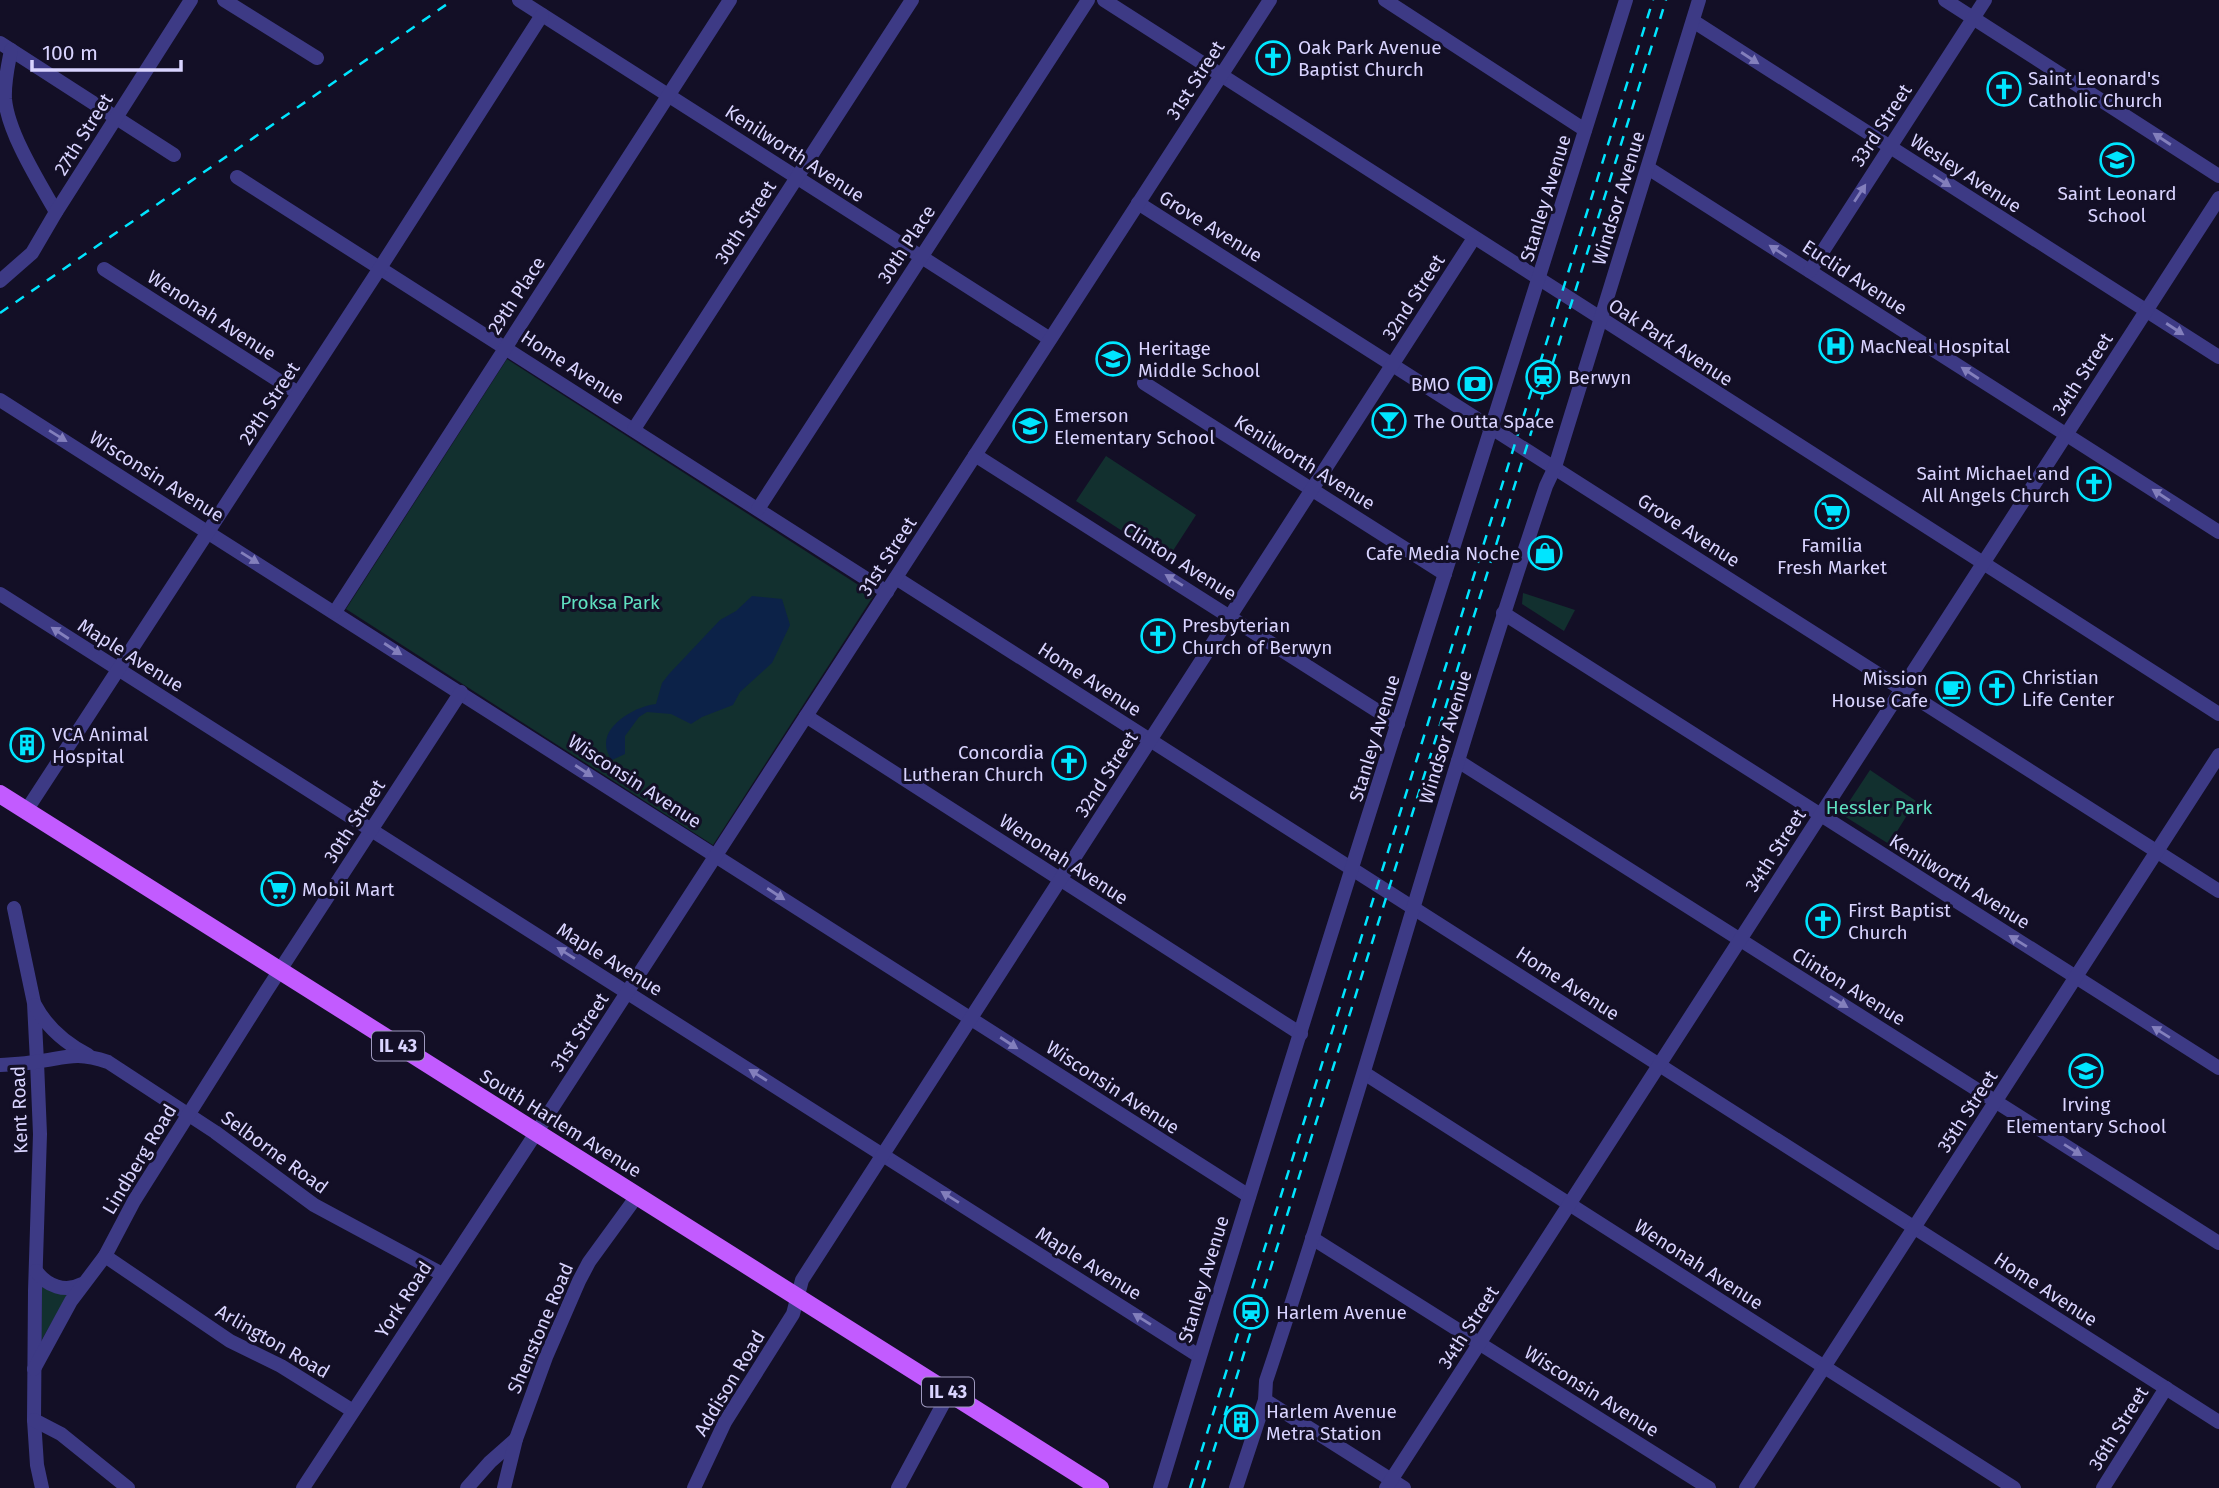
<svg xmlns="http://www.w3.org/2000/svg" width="2219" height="1488" viewBox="0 0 2219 1488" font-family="'Fira Sans',sans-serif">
<rect width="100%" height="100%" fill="#130f26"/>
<g fill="#12302f">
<polygon points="507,359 874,595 713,845 346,609"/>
<polygon points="1106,456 1196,515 1167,560 1076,501"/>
<polygon points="1523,593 1575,610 1564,631 1522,604"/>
<polygon points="1870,770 1916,801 1889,844 1841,814"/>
<polygon points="42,1287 66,1294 67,1296 41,1341"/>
</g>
<path fill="#0c2248" d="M752 596 782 599 790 625 772 663 740 692 733 705 702 717 691 724 671 714 647 712 639 717 625 736V754L612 760C590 731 634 706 656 704L662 683 669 674 720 620 736 611Z"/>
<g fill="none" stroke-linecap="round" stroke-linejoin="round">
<g stroke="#3d3a85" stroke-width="14">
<polyline points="224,0 317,58"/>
<polyline points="519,0 1050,339"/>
<polyline points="1104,0 2219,714"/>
<polyline points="1385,0 1585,130"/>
<polyline points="1945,0 2219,176"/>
<polyline points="1693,21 2219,357"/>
<polyline points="0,43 174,155"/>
<path d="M11 50C8 66 4 82 5 99 8 133 39 182 56 212"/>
<polyline points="1648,168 2219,532"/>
<polyline points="237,177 887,592"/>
<polyline points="1138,203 2219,891"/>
<polyline points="104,269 298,393"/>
<polyline points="1810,271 1985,0"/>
<polyline points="0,281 32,253 56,212 191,0"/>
<polyline points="1144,383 1445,574"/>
<polyline points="0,400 1249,1196"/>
<polyline points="634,429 912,0"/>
<polyline points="975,455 1398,724"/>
<polyline points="758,509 1088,0"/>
<polyline points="896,578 2219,1422"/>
<polyline points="0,594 1199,1356"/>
<polyline points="335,612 730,0"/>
<polyline points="1503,613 2219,1068"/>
<polyline points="806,716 1301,1034"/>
<polyline points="1458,761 2219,1243"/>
<polyline points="26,811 380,268 542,15"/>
<polyline points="14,908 34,1003 37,1062 40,1134 35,1291 34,1420 37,1465 42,1488"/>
<path d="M35 1005C47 1028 65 1043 88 1055"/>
<path d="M0 1065C12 1064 23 1064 35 1062 66 1058 75 1051 108 1062L215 1132 314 1205 442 1274"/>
<polyline points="1364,1073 2014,1488"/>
<polyline points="1312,1238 1709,1488"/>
<polyline points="105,1256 230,1341 281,1366 353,1411"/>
<path d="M36 1271C47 1286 65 1293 82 1284"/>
<polyline points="34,1369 71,1301 105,1256 134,1201 267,990 461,692"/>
<polyline points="1265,1400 1404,1488"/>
<polyline points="34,1420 61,1434 128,1488"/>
<polyline points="303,1488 536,1133 1270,0"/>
<polyline points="467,1488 490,1462 516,1439"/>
<polyline points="504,1488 516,1439 546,1357 579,1281 589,1262 637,1196"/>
<polyline points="694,1488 725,1422 793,1314 802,1280 1474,238"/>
<polyline points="898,1488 949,1393"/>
<path d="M1160 1488C1310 991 1471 496 1626 0"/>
<path d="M1236 1488 1265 1400 1266 1381C1365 1085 1446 782 1546 486L1555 467 1699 0"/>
<polyline points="1386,1488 2219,198"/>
<polyline points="1746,1488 2219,755"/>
<polyline points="2103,1488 2166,1388"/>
</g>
<polyline stroke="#c25bff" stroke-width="18" points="0,794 1100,1488"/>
<g stroke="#00e5ff" stroke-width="2.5" stroke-dasharray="10 9" stroke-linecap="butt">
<polyline points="0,313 453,0"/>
<polyline points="1190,1488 1653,0"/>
<polyline points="1202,1488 1666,0"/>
</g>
</g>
<defs><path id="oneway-solid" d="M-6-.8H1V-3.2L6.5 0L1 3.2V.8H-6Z" transform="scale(1.75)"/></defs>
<g fill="#837fbc">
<use href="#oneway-solid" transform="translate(1750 58) rotate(33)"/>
<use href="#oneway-solid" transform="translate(2162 139) rotate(-147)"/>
<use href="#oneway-solid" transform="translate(1942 181) rotate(33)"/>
<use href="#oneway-solid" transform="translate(1860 193) rotate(-57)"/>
<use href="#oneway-solid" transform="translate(1778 251) rotate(-147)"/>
<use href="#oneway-solid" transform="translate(2175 329) rotate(33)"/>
<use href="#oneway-solid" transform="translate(1970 373) rotate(-147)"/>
<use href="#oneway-solid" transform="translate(58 436) rotate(32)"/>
<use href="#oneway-solid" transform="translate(2161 495) rotate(-147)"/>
<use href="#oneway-solid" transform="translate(250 558) rotate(32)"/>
<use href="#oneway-solid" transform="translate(1174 580) rotate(-148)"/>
<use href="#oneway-solid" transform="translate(60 633) rotate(-147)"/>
<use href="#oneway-solid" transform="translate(393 649) rotate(33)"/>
<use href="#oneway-solid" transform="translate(584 771) rotate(33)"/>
<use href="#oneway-solid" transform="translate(776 894) rotate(33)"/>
<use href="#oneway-solid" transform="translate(2018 941) rotate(-148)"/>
<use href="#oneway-solid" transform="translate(566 953) rotate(-148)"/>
<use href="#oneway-solid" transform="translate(1839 1002) rotate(32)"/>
<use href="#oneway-solid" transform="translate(2161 1032) rotate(-148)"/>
<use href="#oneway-solid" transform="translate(1009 1043) rotate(33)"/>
<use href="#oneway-solid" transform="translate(758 1075) rotate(-148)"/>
<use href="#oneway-solid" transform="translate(2073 1150) rotate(32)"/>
<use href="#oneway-solid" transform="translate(950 1197) rotate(-148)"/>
<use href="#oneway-solid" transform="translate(1142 1319) rotate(-148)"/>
</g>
<defs>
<symbol id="church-ring" viewBox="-11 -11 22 22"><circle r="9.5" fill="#130f26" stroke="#00e5ff" stroke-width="1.5"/><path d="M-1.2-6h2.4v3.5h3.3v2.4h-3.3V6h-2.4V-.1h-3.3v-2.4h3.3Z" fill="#00e5ff"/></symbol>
<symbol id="school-ring" viewBox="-11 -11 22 22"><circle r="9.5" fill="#130f26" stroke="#00e5ff" stroke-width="1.5"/><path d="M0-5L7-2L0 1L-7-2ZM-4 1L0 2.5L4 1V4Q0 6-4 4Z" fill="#00e5ff"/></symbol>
<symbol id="hospital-ring" viewBox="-11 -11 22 22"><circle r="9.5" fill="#130f26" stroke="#00e5ff" stroke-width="1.5"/><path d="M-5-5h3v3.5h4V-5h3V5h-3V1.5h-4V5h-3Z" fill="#00e5ff"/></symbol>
<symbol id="station-ring" viewBox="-11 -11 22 22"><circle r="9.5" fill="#130f26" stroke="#00e5ff" stroke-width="1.5"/><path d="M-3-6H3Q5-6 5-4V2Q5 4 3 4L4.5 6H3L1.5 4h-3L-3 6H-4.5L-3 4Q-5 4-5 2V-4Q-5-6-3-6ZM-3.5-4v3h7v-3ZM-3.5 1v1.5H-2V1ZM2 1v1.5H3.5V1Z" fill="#00e5ff"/></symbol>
<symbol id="bank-ring" viewBox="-11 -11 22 22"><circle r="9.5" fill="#130f26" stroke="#00e5ff" stroke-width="1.5"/><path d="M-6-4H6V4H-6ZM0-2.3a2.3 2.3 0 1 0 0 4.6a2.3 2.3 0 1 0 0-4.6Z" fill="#00e5ff"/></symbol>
<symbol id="bar-ring" viewBox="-11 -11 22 22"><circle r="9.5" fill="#130f26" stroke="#00e5ff" stroke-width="1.5"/><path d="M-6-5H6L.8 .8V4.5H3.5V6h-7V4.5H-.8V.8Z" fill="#00e5ff"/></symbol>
<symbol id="supermarket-ring" viewBox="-11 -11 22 22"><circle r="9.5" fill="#130f26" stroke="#00e5ff" stroke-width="1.5"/><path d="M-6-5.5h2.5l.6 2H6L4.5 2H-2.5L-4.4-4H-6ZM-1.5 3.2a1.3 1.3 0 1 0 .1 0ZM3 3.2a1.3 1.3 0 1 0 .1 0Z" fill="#00e5ff"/></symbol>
<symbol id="shop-ring" viewBox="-11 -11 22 22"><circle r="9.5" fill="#130f26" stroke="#00e5ff" stroke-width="1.5"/><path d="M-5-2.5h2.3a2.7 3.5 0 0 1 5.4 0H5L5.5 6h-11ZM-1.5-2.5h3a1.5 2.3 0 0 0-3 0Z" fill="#00e5ff"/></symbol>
<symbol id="cafe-ring" viewBox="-11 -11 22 22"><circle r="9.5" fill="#130f26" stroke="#00e5ff" stroke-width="1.5"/><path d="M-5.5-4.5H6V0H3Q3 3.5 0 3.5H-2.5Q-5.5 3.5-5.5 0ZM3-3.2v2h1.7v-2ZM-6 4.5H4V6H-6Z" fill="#00e5ff"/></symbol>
<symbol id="building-ring" viewBox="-11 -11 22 22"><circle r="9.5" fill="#130f26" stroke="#00e5ff" stroke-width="1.5"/><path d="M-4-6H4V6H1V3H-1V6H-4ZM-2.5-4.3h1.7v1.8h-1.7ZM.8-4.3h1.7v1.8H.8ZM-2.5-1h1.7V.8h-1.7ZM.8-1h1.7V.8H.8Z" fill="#00e5ff"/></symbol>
</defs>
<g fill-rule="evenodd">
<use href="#church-ring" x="1254" y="39" width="38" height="38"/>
<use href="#church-ring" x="1985" y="70" width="38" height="38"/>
<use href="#school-ring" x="2098" y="141" width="38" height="38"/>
<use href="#hospital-ring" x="1817" y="327" width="38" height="38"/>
<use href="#school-ring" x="1094" y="340" width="38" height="38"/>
<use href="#station-ring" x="1524" y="358" width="38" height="38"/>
<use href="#bank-ring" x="1456" y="365" width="38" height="38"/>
<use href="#bar-ring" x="1370" y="402" width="38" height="38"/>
<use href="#school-ring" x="1011" y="407" width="38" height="38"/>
<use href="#church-ring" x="2075" y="465" width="38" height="38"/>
<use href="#supermarket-ring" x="1813" y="493" width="38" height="38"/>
<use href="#shop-ring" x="1526" y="534" width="38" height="38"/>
<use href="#church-ring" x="1139" y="617" width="38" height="38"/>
<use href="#church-ring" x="1978" y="669" width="38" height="38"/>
<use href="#cafe-ring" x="1934" y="670" width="38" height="38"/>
<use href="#building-ring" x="8" y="726" width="38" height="38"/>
<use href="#church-ring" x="1050" y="744" width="38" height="38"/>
<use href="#supermarket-ring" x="259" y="870" width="38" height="38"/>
<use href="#church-ring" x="1804" y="902" width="38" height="38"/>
<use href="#school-ring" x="2067" y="1052" width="38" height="38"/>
<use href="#station-ring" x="1232" y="1293" width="38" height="38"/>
<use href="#building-ring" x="1222" y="1403" width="38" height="38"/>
</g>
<g text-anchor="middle" stroke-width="6" stroke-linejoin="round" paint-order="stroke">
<g fill="#130f26" stroke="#9e99be" stroke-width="2">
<rect x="372" y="1031.5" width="52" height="29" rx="5"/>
<rect x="922" y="1377.5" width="52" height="29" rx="5"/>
</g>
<g font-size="18" font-weight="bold" fill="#d9d4ff">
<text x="398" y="1052">IL 43</text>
<text x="948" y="1398">IL 43</text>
</g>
<g font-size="19" fill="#d9d4ff" stroke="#130f26" text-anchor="start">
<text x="1298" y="54">Oak Park Avenue<tspan x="1298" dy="22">Baptist Church</tspan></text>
<text x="2028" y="85">Saint Leonard's<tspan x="2028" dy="22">Catholic Church</tspan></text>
<text x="2117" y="200" text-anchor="middle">Saint Leonard<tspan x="2117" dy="22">School</tspan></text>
<text x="1860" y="353">MacNeal Hospital</text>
<text x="1138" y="355">Heritage<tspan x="1138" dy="22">Middle School</tspan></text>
<text x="1568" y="384">Berwyn</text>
<text x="1450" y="391" text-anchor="end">BMO</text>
<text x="1054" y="422">Emerson<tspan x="1054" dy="22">Elementary School</tspan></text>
<text x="1414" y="428">The Outta Space</text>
<text x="2070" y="480" text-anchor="end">Saint Michael and<tspan x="2070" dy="22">All Angels Church</tspan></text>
<text x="1832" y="552" text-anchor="middle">Familia<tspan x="1832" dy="22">Fresh Market</tspan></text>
<text x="1520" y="560" text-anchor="end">Cafe Media Noche</text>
<text x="1182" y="632">Presbyterian<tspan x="1182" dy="22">Church of Berwyn</tspan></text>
<text x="2022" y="684">Christian<tspan x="2022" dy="22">Life Center</tspan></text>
<text x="1928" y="685" text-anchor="end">Mission<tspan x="1928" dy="22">House Cafe</tspan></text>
<text x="52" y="741">VCA Animal<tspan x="52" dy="22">Hospital</tspan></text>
<text x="1044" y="759" text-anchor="end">Concordia<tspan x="1044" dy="22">Lutheran Church</tspan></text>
<text x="302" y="896">Mobil Mart</text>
<text x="1848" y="917">First Baptist<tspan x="1848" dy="22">Church</tspan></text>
<text x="2086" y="1111" text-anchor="middle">Irving<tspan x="2086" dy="22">Elementary School</tspan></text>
<text x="1276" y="1319">Harlem Avenue</text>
<text x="1266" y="1418">Harlem Avenue<tspan x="1266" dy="22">Metra Station</tspan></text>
</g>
<g font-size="19" fill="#d9d4ff" stroke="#130f26">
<text transform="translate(1195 80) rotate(-57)" y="7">31st Street</text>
<text transform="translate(1881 125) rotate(-57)" y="7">33rd Street</text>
<text transform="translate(83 134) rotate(-58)" y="7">27th Street</text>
<text transform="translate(795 153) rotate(33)" y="7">Kenilworth Avenue</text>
<text transform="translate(1966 173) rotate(33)" y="7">Wesley Avenue</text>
<text transform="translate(1545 198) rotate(-73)" y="7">Stanley Avenue</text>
<text transform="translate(1618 198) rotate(-73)" y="7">Windsor Avenue</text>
<text transform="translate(745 222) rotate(-57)" y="7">30th Street</text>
<text transform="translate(1211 226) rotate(32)" y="7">Grove Avenue</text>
<text transform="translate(906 244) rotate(-57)" y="7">30th Place</text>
<text transform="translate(1855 277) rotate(33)" y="7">Euclid Avenue</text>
<text transform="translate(516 295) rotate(-57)" y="7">29th Place</text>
<text transform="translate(1413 297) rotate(-57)" y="7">32nd Street</text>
<text transform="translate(212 315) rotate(33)" y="7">Wenonah Avenue</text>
<text transform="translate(1671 342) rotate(33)" y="7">Oak Park Avenue</text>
<text transform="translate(573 367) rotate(33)" y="7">Home Avenue</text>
<text transform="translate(2082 374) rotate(-57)" y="7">34th Street</text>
<text transform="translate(269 403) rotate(-57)" y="7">29th Street</text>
<text transform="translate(1305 462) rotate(32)" y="7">Kenilworth Avenue</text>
<text transform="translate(157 476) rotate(32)" y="7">Wisconsin Avenue</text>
<text transform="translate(1689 530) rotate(33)" y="7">Grove Avenue</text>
<text transform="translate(887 556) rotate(-57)" y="7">31st Street</text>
<text transform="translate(1180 561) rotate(32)" y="7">Clinton Avenue</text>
<text transform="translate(131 655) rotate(32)" y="7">Maple Avenue</text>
<text transform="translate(1090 679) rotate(33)" y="7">Home Avenue</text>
<text transform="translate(1445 737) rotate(-73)" y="7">Windsor Avenue</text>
<text transform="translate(1374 738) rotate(-73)" y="7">Stanley Avenue</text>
<text transform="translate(1106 774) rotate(-57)" y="7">32nd Street</text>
<text transform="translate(635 781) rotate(33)" y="7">Wisconsin Avenue</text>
<text transform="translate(354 821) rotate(-57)" y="7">30th Street</text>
<text transform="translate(1775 850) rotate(-57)" y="7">34th Street</text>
<text transform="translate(1064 859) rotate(33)" y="7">Wenonah Avenue</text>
<text transform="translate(1960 881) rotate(32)" y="7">Kenilworth Avenue</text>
<text transform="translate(610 959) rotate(32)" y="7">Maple Avenue</text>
<text transform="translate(1568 983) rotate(33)" y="7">Home Avenue</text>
<text transform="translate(1849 986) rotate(32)" y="7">Clinton Avenue</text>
<text transform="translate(579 1032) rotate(-57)" y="7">31st Street</text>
<text transform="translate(1113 1087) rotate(33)" y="7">Wisconsin Avenue</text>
<text transform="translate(19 1110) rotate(-92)" y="7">Kent Road</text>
<text transform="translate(1967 1111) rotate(-57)" y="7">35th Street</text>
<text transform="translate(561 1123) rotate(32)" y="7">South Harlem Avenue</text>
<text transform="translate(275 1152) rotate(36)" y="7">Selborne Road</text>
<text transform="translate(139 1159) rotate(-59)" y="7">Lindberg Road</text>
<text transform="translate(1089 1263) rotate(32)" y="7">Maple Avenue</text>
<text transform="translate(1699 1264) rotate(33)" y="7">Wenonah Avenue</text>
<text transform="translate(1203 1279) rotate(-73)" y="7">Stanley Avenue</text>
<text transform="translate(2046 1289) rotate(33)" y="7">Home Avenue</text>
<text transform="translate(403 1299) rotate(-57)" y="7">York Road</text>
<text transform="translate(1468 1327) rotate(-57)" y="7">34th Street</text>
<text transform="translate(540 1328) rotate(-67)" y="7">Shenstone Road</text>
<text transform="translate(273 1341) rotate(30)" y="7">Arlington Road</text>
<text transform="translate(729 1383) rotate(-59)" y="7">Addison Road</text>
<text transform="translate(1592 1391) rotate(32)" y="7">Wisconsin Avenue</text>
<text transform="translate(2118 1428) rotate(-58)" y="7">36th Street</text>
</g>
<g font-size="19" fill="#5fe0c0" stroke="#130f26">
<text x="610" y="609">Proksa Park</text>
<text x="1879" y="814">Hessler Park</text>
</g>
</g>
<path d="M32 60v10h149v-10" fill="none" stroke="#d9d4ff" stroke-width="3.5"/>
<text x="42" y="60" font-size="21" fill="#d9d4ff" stroke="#130f26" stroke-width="5" paint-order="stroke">100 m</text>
</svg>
